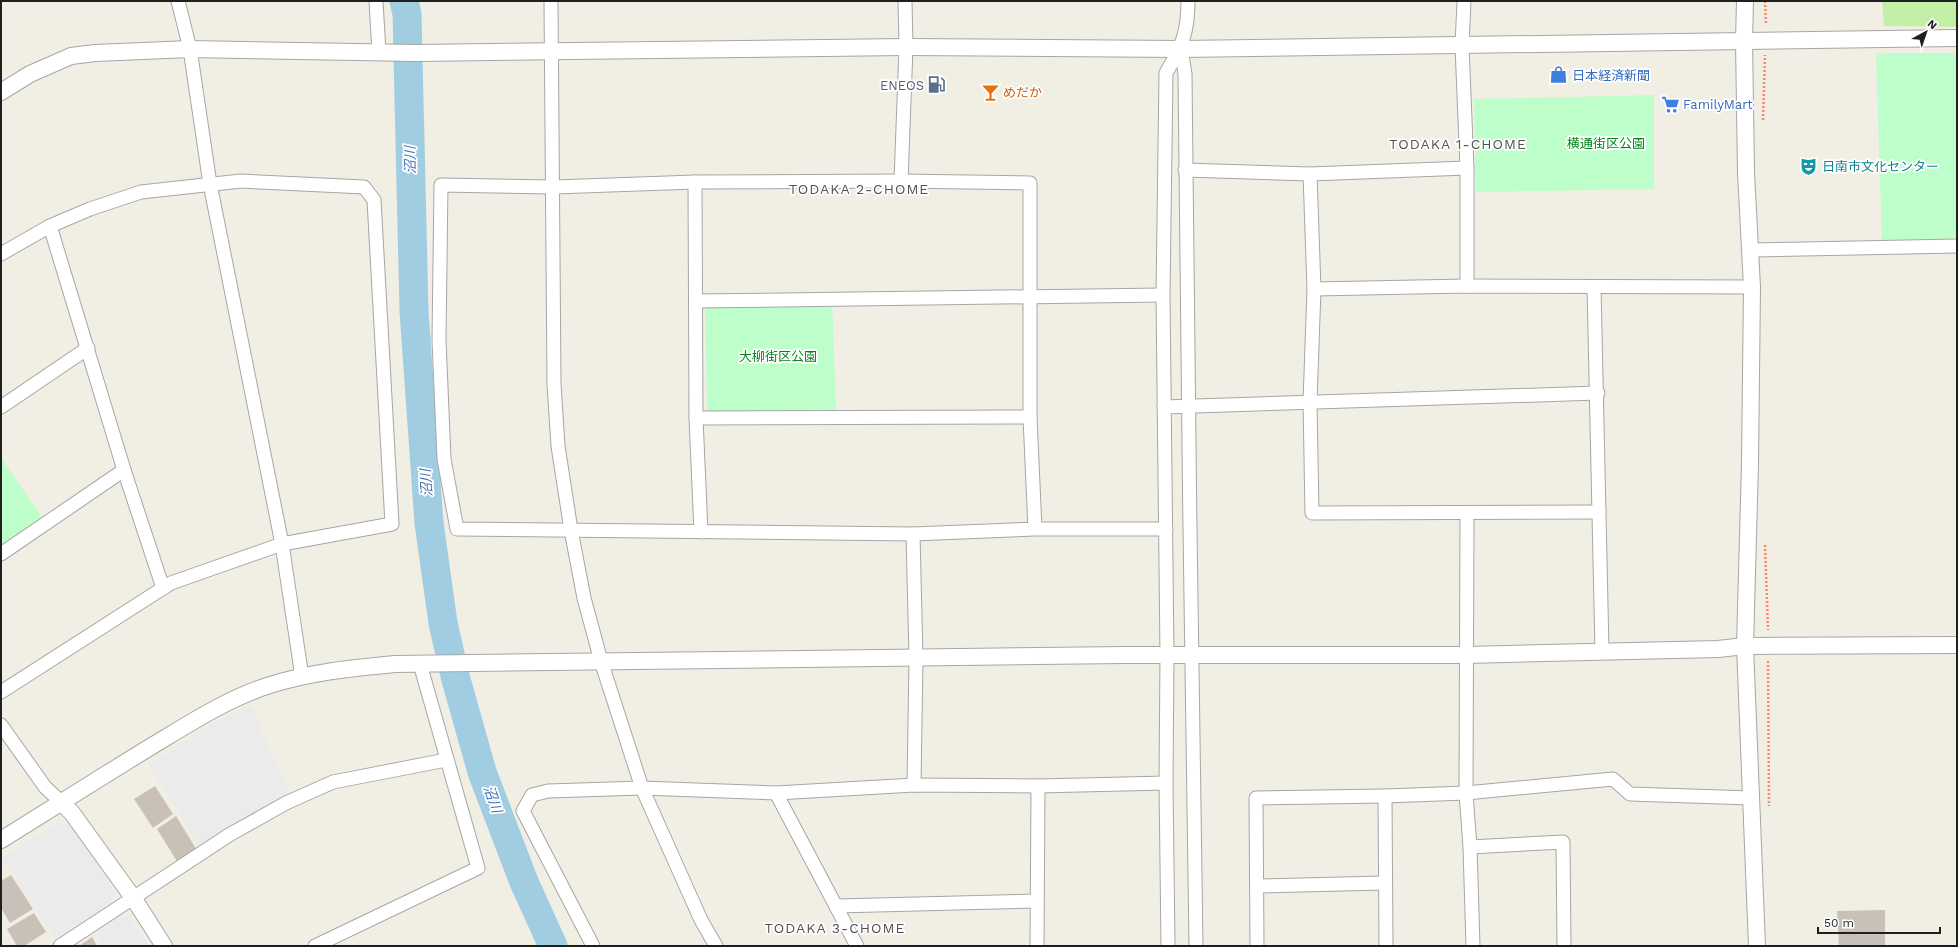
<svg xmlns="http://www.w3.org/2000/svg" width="1958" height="947" viewBox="0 0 1958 947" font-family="'Work Sans','Noto Sans JP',sans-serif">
<rect width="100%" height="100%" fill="#f1eee4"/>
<polygon fill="#c3efa6" points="1882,1 1957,1 1957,27 1884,26"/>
<g fill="#befeca">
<polygon points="1876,53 1957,53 1957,238 1882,242"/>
<polygon points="1654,95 1654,189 1476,192 1474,99"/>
<polygon points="832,299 836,411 707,411 705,301"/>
<polygon points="1,458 42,517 1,546"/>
</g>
<g fill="#ebebeb">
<polygon points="251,706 290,795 200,848 149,765 216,722"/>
<polygon points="58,823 72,826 115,892 111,904 56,941 2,858"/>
<polygon points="122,915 129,917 149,946 103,946 95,935"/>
</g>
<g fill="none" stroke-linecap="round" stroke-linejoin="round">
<polyline stroke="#a1cde2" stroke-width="29" points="404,1 407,14 414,311 429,523 443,623 455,676 482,772 524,882 553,946"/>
</g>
<g fill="#c9c1b7">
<polygon points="155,786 173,814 153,828 134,799"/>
<polygon points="176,816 198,852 178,863 157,829"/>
<polygon points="11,875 33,909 10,923 1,908 1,881"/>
<polygon points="1885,910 1885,946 1839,946 1837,911"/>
<polygon points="34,913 46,932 24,946 17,946 7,929"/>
<polygon points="92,937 97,946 79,946"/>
</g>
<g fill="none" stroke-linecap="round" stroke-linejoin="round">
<defs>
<g id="minor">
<polyline points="178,1 190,49 210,184 282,544 302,677"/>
<polyline points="376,1 379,53"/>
<polyline points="551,1 554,384 558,446 571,530 584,598 601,661 642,788 701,920 716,946"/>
<polyline points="1464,1 1462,46 1467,168 1467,286"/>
<path d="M1181 49 1185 74C1186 365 1193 655 1196 946"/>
<polyline points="1185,170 1310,174 1467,168"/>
<polyline points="1310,174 1314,289 1310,402 1312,513 1599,512"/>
<polyline points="901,181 906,47 905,1"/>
<polyline points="695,182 696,418 701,532"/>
<polyline points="50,226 124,470 163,588"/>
<polyline points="1751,250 1957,246"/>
<polyline points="1,254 50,226 90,209 141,192 241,181 364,187 374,200 392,524 282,544 171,583 1,692"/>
<polyline points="1594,287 1602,651"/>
<polyline points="1314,289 1467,286 1752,287"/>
<polyline points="696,301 1163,295"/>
<polyline points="1,407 88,348"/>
<polyline points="1164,407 1598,393"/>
<polyline points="696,418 1030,417"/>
<polyline points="1467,513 1466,793 1470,847 1473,946"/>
<polyline points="1035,529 1030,417 1030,183 901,181 695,182 554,187 441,185 439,340 444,459 457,529 913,534 1035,529 1166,529"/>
<polyline points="913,534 916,658 914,785"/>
<polyline points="1,554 124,470"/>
<polyline points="1,725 45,787 61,802"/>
<polyline points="776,793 857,946"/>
<polyline points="1385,796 1386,946"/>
<polyline points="1470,847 1563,842 1564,946"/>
<polyline points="1258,886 1384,883"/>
<polyline points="836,906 1036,901"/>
<polyline points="60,946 229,835 286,803 333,782 446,760"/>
<polyline points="315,946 478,868 420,664"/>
<polyline points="593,946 523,811 532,795 548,791 642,788 776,793 914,785 1038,786 1166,783"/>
<polyline points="1037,946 1038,786"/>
<path d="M1168 946 1166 783 1167 655 1163 295 1166 73C1182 46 1188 33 1188 1"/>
<polyline points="1257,946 1256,798 1385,796 1466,793 1613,779 1630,794 1751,798"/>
</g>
<g id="tertiary">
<polyline points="1745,1 1744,41 1746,173 1752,287 1750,463 1745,646 1757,946"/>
<polyline points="1,92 30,74 71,56 95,53 190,49 416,53 906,47 1181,49 1957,38"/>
<polyline points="61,802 72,813 134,899 164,946"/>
<path d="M1 840C49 810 98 779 147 749 187 725 226 699 270 685 311 672 353 668 395 664L1125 655H1466L1718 649 1745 646 1957 645"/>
</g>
</defs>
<use href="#minor" stroke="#a6a6a6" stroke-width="15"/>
<use href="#tertiary" stroke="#a6a6a6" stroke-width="18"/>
<g stroke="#ff8667" stroke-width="2.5" stroke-dasharray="2 2" stroke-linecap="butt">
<polyline points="1765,1 1766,24"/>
<polyline points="1763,120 1765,55"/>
<polyline points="1765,545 1768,630"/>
<polyline points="1768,661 1769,806"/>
</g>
<use href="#minor" stroke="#fff" stroke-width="13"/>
<use href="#tertiary" stroke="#fff" stroke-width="16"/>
</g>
<defs>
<symbol id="shop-bare" viewBox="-9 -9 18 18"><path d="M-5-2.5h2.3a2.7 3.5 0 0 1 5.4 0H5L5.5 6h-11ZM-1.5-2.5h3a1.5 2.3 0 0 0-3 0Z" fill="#3f7fe0" stroke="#fff" stroke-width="2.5" paint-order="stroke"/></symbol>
<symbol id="fuel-bare" viewBox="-9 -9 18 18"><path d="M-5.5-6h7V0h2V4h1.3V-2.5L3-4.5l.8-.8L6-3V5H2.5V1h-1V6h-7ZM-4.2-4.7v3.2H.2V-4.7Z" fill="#5c6f8a" stroke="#fff" stroke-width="2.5" paint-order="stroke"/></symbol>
<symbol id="bar-bare" viewBox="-9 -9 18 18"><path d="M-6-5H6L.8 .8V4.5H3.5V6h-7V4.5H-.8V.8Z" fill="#e8710a" stroke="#fff" stroke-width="2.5" paint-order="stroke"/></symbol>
<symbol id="supermarket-bare" viewBox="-9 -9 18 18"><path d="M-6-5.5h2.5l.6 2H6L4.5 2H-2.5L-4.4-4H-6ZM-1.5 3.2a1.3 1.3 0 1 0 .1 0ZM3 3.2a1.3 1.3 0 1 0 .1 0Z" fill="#3f7fe0" stroke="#fff" stroke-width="2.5" paint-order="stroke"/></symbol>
<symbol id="theatre-bare" viewBox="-9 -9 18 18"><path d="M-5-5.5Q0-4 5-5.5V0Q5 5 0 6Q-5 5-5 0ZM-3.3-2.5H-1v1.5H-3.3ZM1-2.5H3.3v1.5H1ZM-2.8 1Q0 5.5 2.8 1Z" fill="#0f9aa8" stroke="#fff" stroke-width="2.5" paint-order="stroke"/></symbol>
</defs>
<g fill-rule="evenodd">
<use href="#shop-bare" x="1546" y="62" width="25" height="25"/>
<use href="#fuel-bare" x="924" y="72" width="25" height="25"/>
<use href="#bar-bare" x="978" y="80" width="25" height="25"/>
<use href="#supermarket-bare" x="1658" y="92" width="25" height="25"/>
<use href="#theatre-bare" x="1796" y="154" width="25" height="25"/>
</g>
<g text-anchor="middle" stroke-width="3.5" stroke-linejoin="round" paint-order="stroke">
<g font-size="13" fill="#366cbe" stroke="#fff" text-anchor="start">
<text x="1572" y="80">日本経済新聞</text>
<text x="1683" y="109">FamilyMart</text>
</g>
<g font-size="13" fill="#4e5e75" stroke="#fff" text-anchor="end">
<text x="924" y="90">ENEOS</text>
</g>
<g font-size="13" fill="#c56008" stroke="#fff" text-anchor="start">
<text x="1003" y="97">めだか</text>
</g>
<g font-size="13" fill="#03871b" stroke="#fff">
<text x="1606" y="148">横通街区公園</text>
<text x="778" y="361">大柳街区公園</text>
</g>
<g font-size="13" fill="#0d838f" stroke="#fff" text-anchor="start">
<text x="1822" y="171">日南市文化センター</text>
</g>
<g font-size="14" letter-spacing="1" fill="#525252" stroke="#fff">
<text x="1458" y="149">TODAKA 1-CHOME</text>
<text x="859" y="194">TODAKA 2-CHOME</text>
<text x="835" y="933">TODAKA 3-CHOME</text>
</g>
<g font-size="14" font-style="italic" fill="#4372b7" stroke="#fff">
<text transform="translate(410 160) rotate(-91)" y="5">沼川</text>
<text transform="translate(426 483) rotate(-94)" y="5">沼川</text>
<text transform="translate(493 799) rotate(70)" y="5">沼川</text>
</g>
</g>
<rect width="1958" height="947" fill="none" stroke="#1f1f1f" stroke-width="4"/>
<g transform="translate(1926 32) rotate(40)" stroke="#ffffff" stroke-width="3" paint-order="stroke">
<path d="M0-3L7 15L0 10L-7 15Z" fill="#1f1f1f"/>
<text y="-6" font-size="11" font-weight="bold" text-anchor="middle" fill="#1f1f1f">N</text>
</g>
<path d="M1818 927v6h122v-6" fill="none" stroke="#1f1f1f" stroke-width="2"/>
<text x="1824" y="927" font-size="12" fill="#1f1f1f" stroke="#ffffff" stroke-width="3" paint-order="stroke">50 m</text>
</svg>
